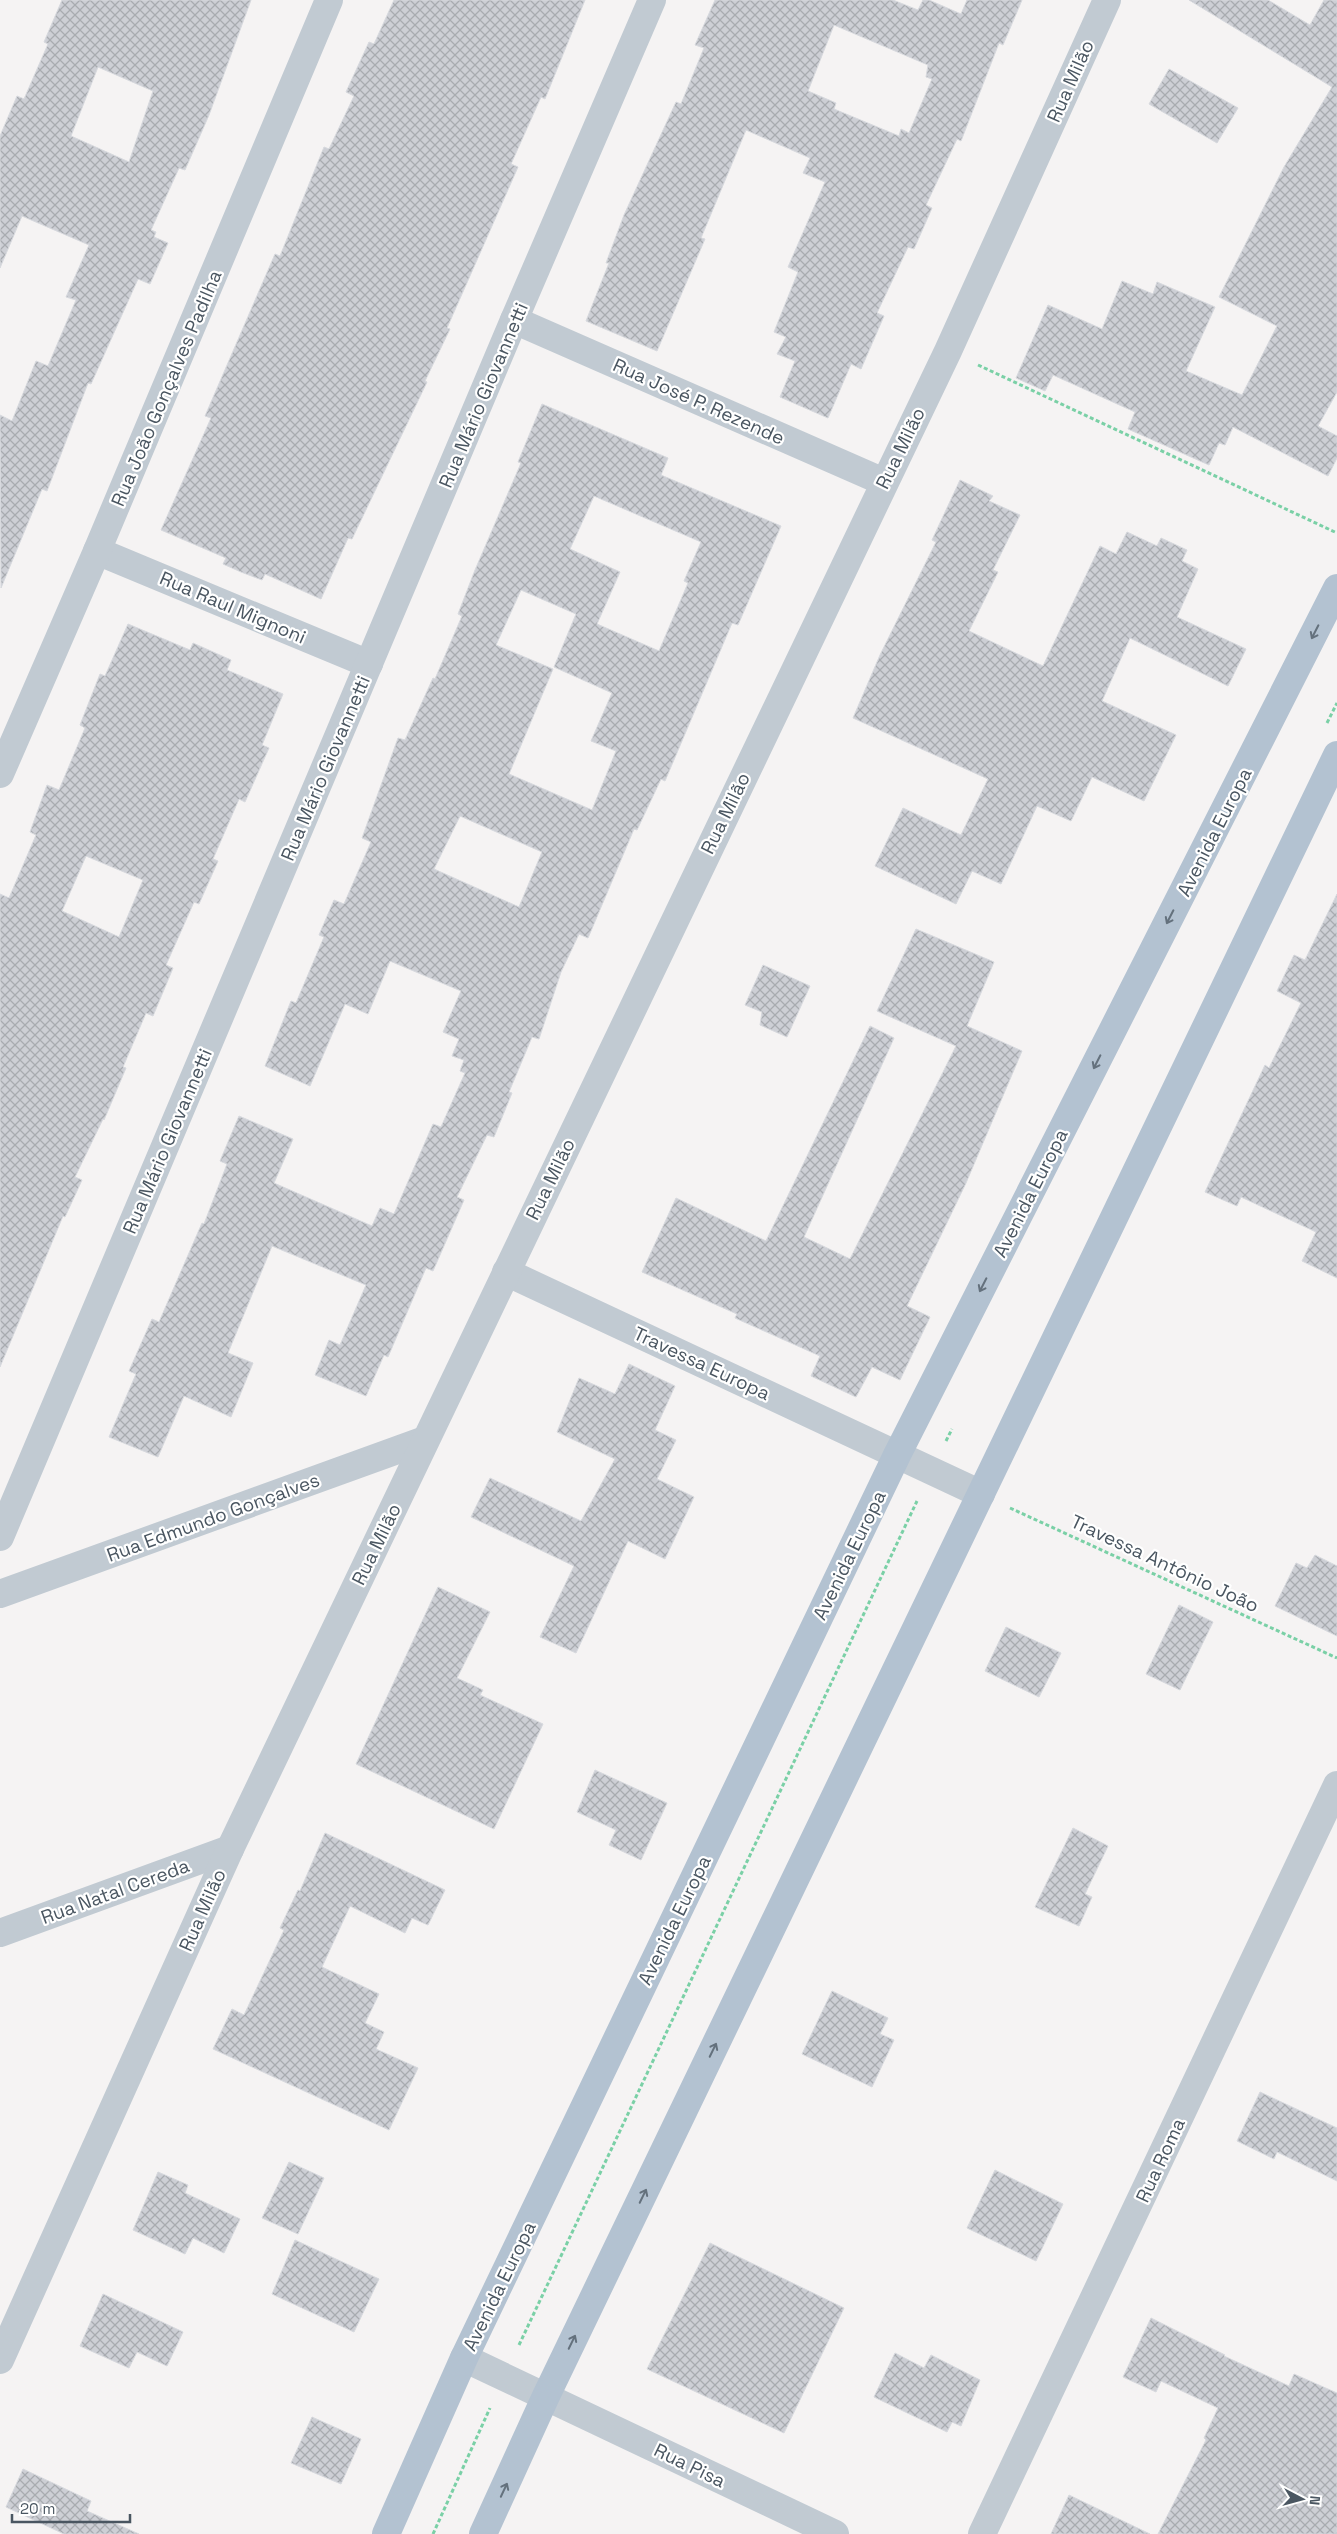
<svg xmlns="http://www.w3.org/2000/svg" width="1337" height="2534" viewBox="0 0 1337 2534" font-family="'Space Grotesk',sans-serif">
<defs>
<pattern id="building-cross-hatch" width="8" height="8" patternUnits="userSpaceOnUse" patternTransform="scale(1.25)"><rect width="8" height="8" fill="#cdcfd5"/><path d="M0 0l8 8M0 8l8-8" fill="none" stroke="#a8abb0"/></pattern>
</defs>
<rect width="100%" height="100%" fill="#f5f3f3"/>
<g fill="url(#building-cross-hatch)" stroke="#d7d9de" fill-rule="evenodd">
<path d="M62 0H251L209 115 185 170 179 168 151 230 156 232 154 237 168 243 150 284 138 279 91 384 88 383 47 491 42 489 1 588 0 415 12 421 36 361 48 366 76 300 66 297 89 245 22 216 0 268V136L17 96 24 99 48 44 44 42ZM98 67 153 91 129 162 71 136Z"/>
<polygon points="394,0 585,0 545,99 541,97 511,164 518,167 447,328 450,329 425,381 427,382 352,539 348,538 321,599 265,574 262,580 241,572 223,564 226,558 161,530 211,418 205,416 275,254 280,256 324,147 329,149 354,96 346,92 369,42 374,44"/>
<path d="M715 0H893L918 10 923 0H929L961 14 967 0H1022L1003 45 999 43 961 141 957 139 926 205 932 208 914 249 908 247 877 313 884 316 861 369 851 364 828 418 780 397 795 361 777 354 786 337 774 332 798 272 788 267 825 182 803 173 810 158 746 130 701 238 705 239 657 351 586 321 609 263H606L624 215 676 102 681 104 704 48 695 45ZM834 25 928 65 926 77 932 79 909 133 901 129 899 136 834 109 836 103 808 91Z"/>
<polygon points="1189,0 1268,0 1310,25 1324,0 1337,0 1337,392 1318,426 1337,436 1337,458 1328,476 1233,427 1225,445 1219,443 1209,465 1128,429 1135,412 1053,375 1045,391 1016,378 1048,305 1102,329 1122,281 1153,294 1157,282 1215,307 1186,371 1242,395 1277,326 1219,297 1284,167 1332,87"/>
<polygon points="1169,69 1238,108 1217,143 1149,104"/>
<path d="M542 404 668 458 661 475 781 526 738 625 732 623 665 781 661 779 637 830 634 829 588 938 579 934 561 972 539 1039 532 1037 509 1092 512 1093 494 1137 487 1135 457 1197 464 1200 433 1271 426 1268 388 1357 384 1355 366 1396 315 1375 329 1340 340 1345 366 1285 272 1246 228 1353 253 1363 231 1417 184 1396 158 1457 109 1437 136 1374 129 1371 152 1319 159 1322 202 1223 204 1224 227 1164 220 1161 239 1116 293 1139 274 1183 372 1226 380 1208 394 1214 433 1124 441 1127 465 1073 460 1071 464 1060 452 1056 459 1039 443 1032 461 991 390 961 368 1014 345 1004 310 1086 265 1066 291 1001 296 1003 324 937 319 935 334 900 344 904 371 842 362 838 398 738 405 740 433 678 435 679 462 616 458 614 475 570 521 463 518 462ZM594 496 701 542 684 581 688 583 659 651 597 624 620 572 570 549ZM521 590 576 614 554 667 612 693 591 741 616 751 592 810 509 774 553 669 496 645ZM460 816 542 852 519 907 434 869Z"/>
<polygon points="960,480 993,496 989,501 1020,515 993,570 998,572 969,631 1043,666 1100,546 1116,554 1127,532 1157,546 1161,538 1187,550 1182,561 1198,569 1177,617 1246,649 1228,686 1130,638 1102,701 1176,735 1144,801 1092,777 1071,821 1037,806 1001,884 972,871 956,904 875,866 903,808 961,835 988,779 853,718 880,655 936,542 932,540"/>
<path d="M128 624 190 650 193 643 231 660 227 670 283 694 262 745 269 748 245 802 239 799 213 859 218 861 199 904 194 902 166 965 173 968 153 1016 146 1013 123 1067 126 1068 104 1120 103 1119 75 1177 82 1180 65 1217 63 1216 0 1367V894L9 898 36 835 30 832 47 785 59 790 85 728 80 725 100 674 105 676ZM86 856 143 880 119 937 62 911Z"/>
<polygon points="1337,894 1337,1278 1302,1261 1316,1232 1241,1197 1237,1206 1205,1192 1265,1065 1269,1068 1301,1003 1277,991 1294,955 1305,960"/>
<polygon points="916,929 994,962 967,1026 1022,1051 966,1183 907,1306 930,1317 900,1380 872,1367 856,1397 811,1376 820,1356 735,1318 737,1314 642,1272 676,1198 766,1241 870,1026 894,1038 804,1237 850,1259 956,1046 877,1011"/>
<polygon points="763,965 810,986 787,1037 760,1025 762,1012 745,1005"/>
<polygon points="629,1364 675,1386 655,1430 676,1440 657,1479 694,1497 665,1559 628,1541 576,1653 540,1637 574,1566 471,1517 490,1478 581,1521 615,1459 557,1432 579,1378 615,1394"/>
<polygon points="1315,1555 1337,1566 1337,1636 1275,1606 1296,1563 1307,1568"/>
<polygon points="438,1587 490,1612 457,1678 483,1690 480,1695 543,1724 494,1829 356,1764"/>
<polygon points="1179,1605 1213,1622 1180,1690 1146,1674"/>
<polygon points="1006,1627 1061,1653 1039,1697 985,1671"/>
<polygon points="595,1770 667,1803 641,1860 609,1845 616,1830 577,1812"/>
<polygon points="1073,1828 1108,1846 1085,1894 1092,1897 1079,1926 1035,1907"/>
<polygon points="325,1833 445,1890 428,1925 412,1918 405,1933 350,1906 322,1967 379,1994 365,2023 384,2032 376,2049 418,2068 389,2130 213,2049 232,2009 244,2015 284,1930 280,1928 298,1890 300,1891"/>
<polygon points="832,1991 888,2018 880,2034 894,2040 872,2087 802,2054"/>
<polygon points="1260,2092 1337,2128 1337,2181 1277,2152 1274,2159 1237,2141"/>
<polygon points="289,2162 324,2178 298,2234 262,2218"/>
<polygon points="995,2170 1063,2204 1036,2261 967,2228"/>
<polygon points="158,2172 188,2185 185,2193 240,2219 224,2253 193,2238 185,2254 133,2230"/>
<polygon points="295,2240 379,2279 354,2332 272,2294"/>
<polygon points="710,2243 844,2308 784,2433 647,2369"/>
<polygon points="103,2294 183,2332 167,2366 137,2352 129,2368 80,2346"/>
<polygon points="1151,2318 1225,2355 1224,2356 1289,2386 1294,2374 1337,2393 1337,2534 1158,2534 1206,2440 1204,2438 1218,2408 1161,2381 1156,2392 1123,2377"/>
<polygon points="895,2353 924,2368 931,2355 980,2380 961,2426 952,2422 947,2432 874,2397"/>
<polygon points="312,2417 361,2439 341,2484 291,2463"/>
<polygon points="23,2469 91,2501 87,2511 139,2534 64,2534 6,2507"/>
<polygon points="1069,2495 1150,2534 1051,2534"/>
</g>
<g fill="none" stroke-linecap="round" stroke-linejoin="round">
<g stroke="#7ad0a6" stroke-width="3" stroke-dasharray="4 2.5" stroke-linecap="butt">
<polyline points="978,365 1337,533"/>
<polyline points="1327,723 1337,703"/>
<polyline points="946,1441 952,1429"/>
<polyline points="1010,1508 1337,1658"/>
<polyline points="519,2345 917,1501"/>
<polyline points="433,2534 490,2408"/>
</g>
<g stroke="#c1cad2" stroke-width="28">
<polyline points="514,320 884,482"/>
<polyline points="97,551 369,664"/>
<polyline points="0,774 97,551 329,0"/>
<polyline points="506,1272 981,1494"/>
<polyline points="0,1537 514,320 652,0"/>
<polyline points="0,1594 425,1440"/>
<polyline points="0,1933 230,1849"/>
<polyline points="464,2358 835,2534"/>
<polyline points="0,2360 230,1849 948,351 1107,0"/>
<polyline points="982,2534 1337,1785"/>
</g>
<g stroke="#b3c2d1" stroke-width="28">
<polyline points="386,2534 464,2358 897,1455 1337,588"/>
<polyline points="483,2534 546,2396 1337,755"/>
</g>
</g>
<defs><path id="oneway-shaft" d="M-6 0H5M1.5-3L5.5 0L1.5 3" fill="none" stroke-width="1.6" stroke-linecap="round" stroke-linejoin="round" transform="scale(1.25)"/></defs>
<g stroke="#64717d">
<use href="#oneway-shaft" transform="translate(1315 632) rotate(117)"/>
<use href="#oneway-shaft" transform="translate(1170 917) rotate(117)"/>
<use href="#oneway-shaft" transform="translate(1097 1062) rotate(117)"/>
<use href="#oneway-shaft" transform="translate(983 1285) rotate(117)"/>
<use href="#oneway-shaft" transform="translate(713 2050) rotate(-64)"/>
<use href="#oneway-shaft" transform="translate(643 2196) rotate(-64)"/>
<use href="#oneway-shaft" transform="translate(572 2342) rotate(-64)"/>
<use href="#oneway-shaft" transform="translate(504 2490) rotate(-65)"/>
</g>
<g text-anchor="middle" stroke-width="4.5" stroke-linejoin="round" paint-order="stroke">
<g font-size="19" fill="#4a5661" stroke="#fff">
<text transform="translate(1070 81) rotate(-66)" y="7">Rua Milão</text>
<text transform="translate(166 388) rotate(-67)" y="7">Rua João Gonçalves Padilha</text>
<text transform="translate(483 395) rotate(-67)" y="7">Rua Mário Giovannetti</text>
<text transform="translate(699 401) rotate(24)" y="7">Rua José P. Rezende</text>
<text transform="translate(900 448) rotate(-64)" y="7">Rua Milão</text>
<text transform="translate(233 607) rotate(23)" y="7">Rua Raul Mignoni</text>
<text transform="translate(325 768) rotate(-67)" y="7">Rua Mário Giovannetti</text>
<text transform="translate(725 813) rotate(-64)" y="7">Rua Milão</text>
<text transform="translate(1214 832) rotate(-63)" y="7">Avenida Europa</text>
<text transform="translate(167 1141) rotate(-67)" y="7">Rua Mário Giovannetti</text>
<text transform="translate(550 1179) rotate(-64)" y="7">Rua Milão</text>
<text transform="translate(1030 1193) rotate(-63)" y="7">Avenida Europa</text>
<text transform="translate(702 1363) rotate(25)" y="7">Travessa Europa</text>
<text transform="translate(213 1517) rotate(-20)" y="7">Rua Edmundo Gonçalves</text>
<text transform="translate(376 1544) rotate(-64)" y="7">Rua Milão</text>
<text transform="translate(849 1555) rotate(-64)" y="7">Avenida Europa</text>
<text transform="translate(1165 1563) rotate(25)" y="7">Travessa Antônio João</text>
<text transform="translate(115 1891) rotate(-20)" y="7">Rua Natal Cereda</text>
<text transform="translate(202 1910) rotate(-66)" y="7">Rua Milão</text>
<text transform="translate(674 1920) rotate(-64)" y="7">Avenida Europa</text>
<text transform="translate(1160 2160) rotate(-65)" y="7">Rua Roma</text>
<text transform="translate(499 2286) rotate(-64)" y="7">Avenida Europa</text>
<text transform="translate(690 2465) rotate(26)" y="7">Rua Pisa</text>
</g>
</g>
<g transform="translate(1302 2499) rotate(96)" stroke="#ffffff" stroke-width="4" paint-order="stroke">
<path d="M0-4L9 19L0 12L-9 19Z" fill="#4a5661"/>
<text y="-8" font-size="14" font-weight="bold" text-anchor="middle" fill="#4a5661">N</text>
</g>
<path d="M12 2514v8h118v-8" fill="none" stroke="#4a5661" stroke-width="2.5"/>
<text x="20" y="2514" font-size="15" fill="#4a5661" stroke="#ffffff" stroke-width="4" paint-order="stroke">20 m</text>
</svg>
